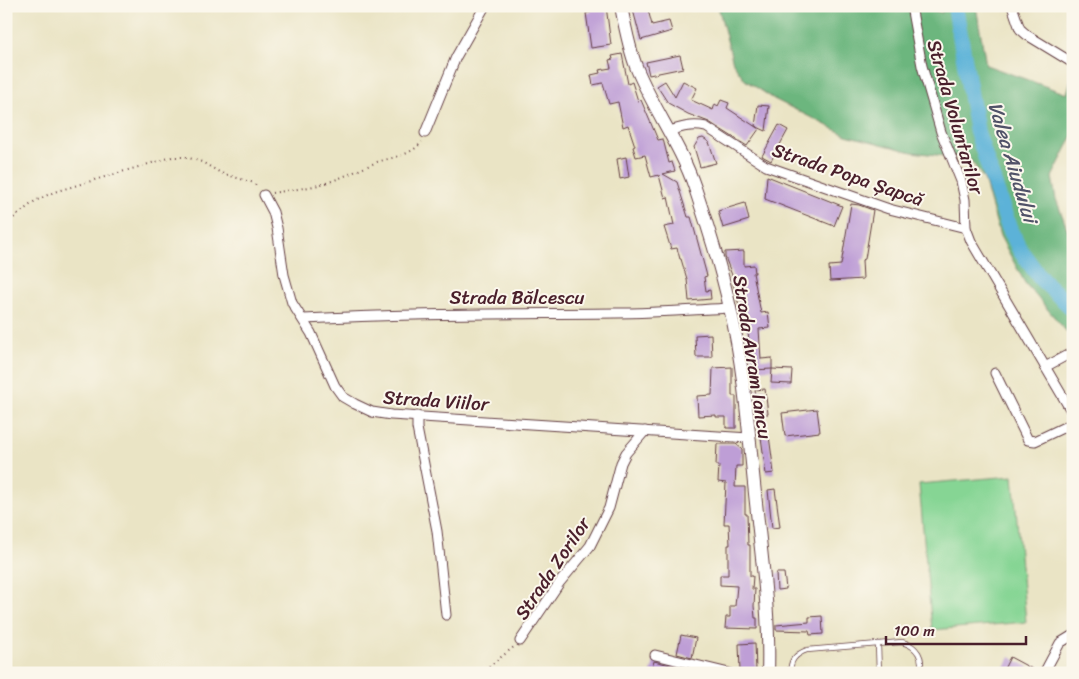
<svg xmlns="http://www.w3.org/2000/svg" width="1079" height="679" viewBox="0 0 1079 679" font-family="Sriracha,sans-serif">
<rect width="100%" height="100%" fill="#fbf7ec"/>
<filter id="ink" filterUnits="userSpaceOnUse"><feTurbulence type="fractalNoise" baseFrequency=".02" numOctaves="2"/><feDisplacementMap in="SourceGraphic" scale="10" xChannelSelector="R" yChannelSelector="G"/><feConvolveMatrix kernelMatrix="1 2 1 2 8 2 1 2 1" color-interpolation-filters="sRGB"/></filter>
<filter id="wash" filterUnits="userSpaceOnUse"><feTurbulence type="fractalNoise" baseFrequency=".0096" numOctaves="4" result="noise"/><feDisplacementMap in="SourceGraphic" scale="20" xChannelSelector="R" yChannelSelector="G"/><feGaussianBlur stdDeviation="1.12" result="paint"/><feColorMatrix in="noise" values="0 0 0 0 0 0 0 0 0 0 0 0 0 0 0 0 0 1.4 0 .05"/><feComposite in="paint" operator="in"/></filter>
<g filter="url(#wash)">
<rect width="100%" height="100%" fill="#eae4c5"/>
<polygon fill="#86d594" stroke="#687a60" points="1013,476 1026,622 932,630 919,484"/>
<polygon fill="#6cb67e" stroke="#5b6a54" points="718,6 922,6 942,13 942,6 976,6 986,65 1067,94 1073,71 1073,135 1052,177 1056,199 1073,244 1073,339 1025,283 1000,236 984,179 970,159 912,152 846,135 774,99 745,80 733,63"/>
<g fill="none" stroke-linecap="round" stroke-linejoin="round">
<polyline stroke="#5cb2d8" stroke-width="16" points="955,6 977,132 1008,225 1020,250 1041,279 1073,309"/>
</g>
<g id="blocks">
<g fill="#be9ed6">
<polygon points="598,6 606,6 611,45 591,48 586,13 591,12 591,8"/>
<polygon points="647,6 652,25 669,21 672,31 641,40 633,10"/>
<polygon points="622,54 628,84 632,82 638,101 641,100 658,140 663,139 669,163 672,162 675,171 663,174 677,182 688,217 691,217 707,276 704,277 706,291 710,290 711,299 689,301 687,279 681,259 680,259 677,248 671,249 664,227 674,225 668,197 665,198 659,175 651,177 645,155 636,157 633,147 635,146 628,125 623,127 618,102 609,104 603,83 593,85 591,75 600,73 599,70 611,68 609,60 613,59 612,56"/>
<polygon points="680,55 683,68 649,75 646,62"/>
<polygon points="665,81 675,97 683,81 697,88 691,100 713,110 715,104 718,106 721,100 729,103 727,108 759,129 747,146 709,122 688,114 668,103 657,86"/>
<polygon points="758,105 769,106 766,131 755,126"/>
<polygon points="779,125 788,130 771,161 762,156"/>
<polygon points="703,138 709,142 716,163 700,167 694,147 699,139"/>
<polygon points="626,157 629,177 620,179 617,159"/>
<polygon points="767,176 842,206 834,226 765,199"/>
<polygon points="745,203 749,220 723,228 718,211"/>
<polygon points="851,204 859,205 873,210 865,259 862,260 863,279 830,281 829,266 841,265"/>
<polygon points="744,251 744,266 754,265 755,273 753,273 761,313 768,312 770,328 759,329 761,359 772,358 772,369 753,370 748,333 743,317 746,307 740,309 733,283 735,283 725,257 725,252"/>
<polygon points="711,334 712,357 696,357 695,335"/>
<polygon points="732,367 732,396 736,396 736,428 726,428 726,417 716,417 716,415 698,416 697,396 712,395 713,368"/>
<polygon points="772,369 792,370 791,384 771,383"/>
<polygon points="765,389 768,414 759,415 755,390"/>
<polygon points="817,409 820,432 785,436 782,413"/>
<polygon points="769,436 774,473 766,474 761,437"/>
<polygon points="717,444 736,444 742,449 742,466 736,466 735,487 745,487 745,514 747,514 748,545 750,545 750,576 753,576 752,589 755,589 754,606 755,618 757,618 757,629 725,628 726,617 730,617 730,606 735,606 737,586 720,585 720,575 728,575 728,545 730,545 729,524 724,524 726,483 718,482 719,465 716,465"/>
<polygon points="775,489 780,527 772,528 768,490"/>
<polygon points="776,573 784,573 786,589 777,590"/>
<polygon points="822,616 823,634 810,635 809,631 776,630 776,625 809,622 809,617"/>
<polygon points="681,635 696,638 692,658 677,654"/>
<polygon points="755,643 756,671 740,671 739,644"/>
<polygon points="1010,657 1038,672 1038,673 1002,673"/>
<polygon points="654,661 690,670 690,673 651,673"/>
</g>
</g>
</g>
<g filter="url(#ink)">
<use href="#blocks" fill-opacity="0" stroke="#623d42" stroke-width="1"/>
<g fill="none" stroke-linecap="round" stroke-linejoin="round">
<defs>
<g id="lane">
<polyline points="878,644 879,673"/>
<path d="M791 673C789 660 796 654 807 650L902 642C917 646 925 658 919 673"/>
</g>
<g id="street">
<polyline points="911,6 922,66 941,132 961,181 965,200 966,228 971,241 1073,414"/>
<polyline points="1012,6 1020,29 1027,35 1073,63"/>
<path d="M670 131C682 127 692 124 706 127L766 166 889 209 966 228"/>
<polyline points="425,133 456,57 485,6"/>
<polyline points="264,195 273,212 277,228 284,275 292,303 311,333 335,386 343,397 355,404 372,412 391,415 749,438"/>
<path d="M304 319C408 313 512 314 616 313 654 313 692 310 730 308"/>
<polyline points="1045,367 1073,352"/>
<polyline points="995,373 1028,440 1035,441 1073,423"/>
<polyline points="417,416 417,428 437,531 446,615"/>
<polyline points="520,641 560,582 590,546 609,508 621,463 626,453 645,431"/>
<polyline points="655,655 729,673"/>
<polyline points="1044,673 1060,643 1073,635"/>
</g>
<path id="secondary" d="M621 6C625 27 629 49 637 69 654 110 681 146 695 188 708 227 721 267 730 308 745 371 749 438 756 503 762 560 770 616 768 673"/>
</defs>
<use href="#lane" stroke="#623d42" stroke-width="6"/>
<use href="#street" stroke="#623d42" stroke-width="11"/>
<use href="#secondary" stroke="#623d42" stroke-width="14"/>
<g stroke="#623d42" stroke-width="2" stroke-dasharray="1 4" stroke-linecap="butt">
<path d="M272 193C290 190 309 188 326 183 344 177 360 169 377 162 393 157 410 156 422 142"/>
<polyline points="6,224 35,201 54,192 172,157 186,157 202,162 221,173 254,183 258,188"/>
<polyline points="481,673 515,646"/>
</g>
<use href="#lane" stroke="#fff" stroke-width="4.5"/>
<use href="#street" stroke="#fff" stroke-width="9"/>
<use href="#secondary" stroke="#fff" stroke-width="12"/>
</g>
</g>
<g text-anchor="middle" stroke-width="4" stroke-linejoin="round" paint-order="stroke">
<g font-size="19" fill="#4a1f2b" stroke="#fbf7ec">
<text transform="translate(956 117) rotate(74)" y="7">Strada Voluntarilor</text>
<text transform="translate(848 174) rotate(19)" y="7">Strada Popa Șapcă</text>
<text x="517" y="304">Strada Bălcescu</text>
<text transform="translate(753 357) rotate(81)" y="7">Strada Avram Iancu</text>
<text transform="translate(436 400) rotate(4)" y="7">Strada Viilor</text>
<text transform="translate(552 568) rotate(-56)" y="7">Strada Zorilor</text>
</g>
<g font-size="20" font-style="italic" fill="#505268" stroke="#fbf7ec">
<text transform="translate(1013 162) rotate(73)" y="7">Valea Aiudului</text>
</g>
</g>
<rect width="1079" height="679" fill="none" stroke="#fbf7ec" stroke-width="25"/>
<path d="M886 636v8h140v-8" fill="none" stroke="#4a1f2b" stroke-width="2.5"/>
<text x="894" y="636" font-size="15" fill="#4a1f2b" stroke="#fbf7ec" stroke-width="4" paint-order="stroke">100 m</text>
</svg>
